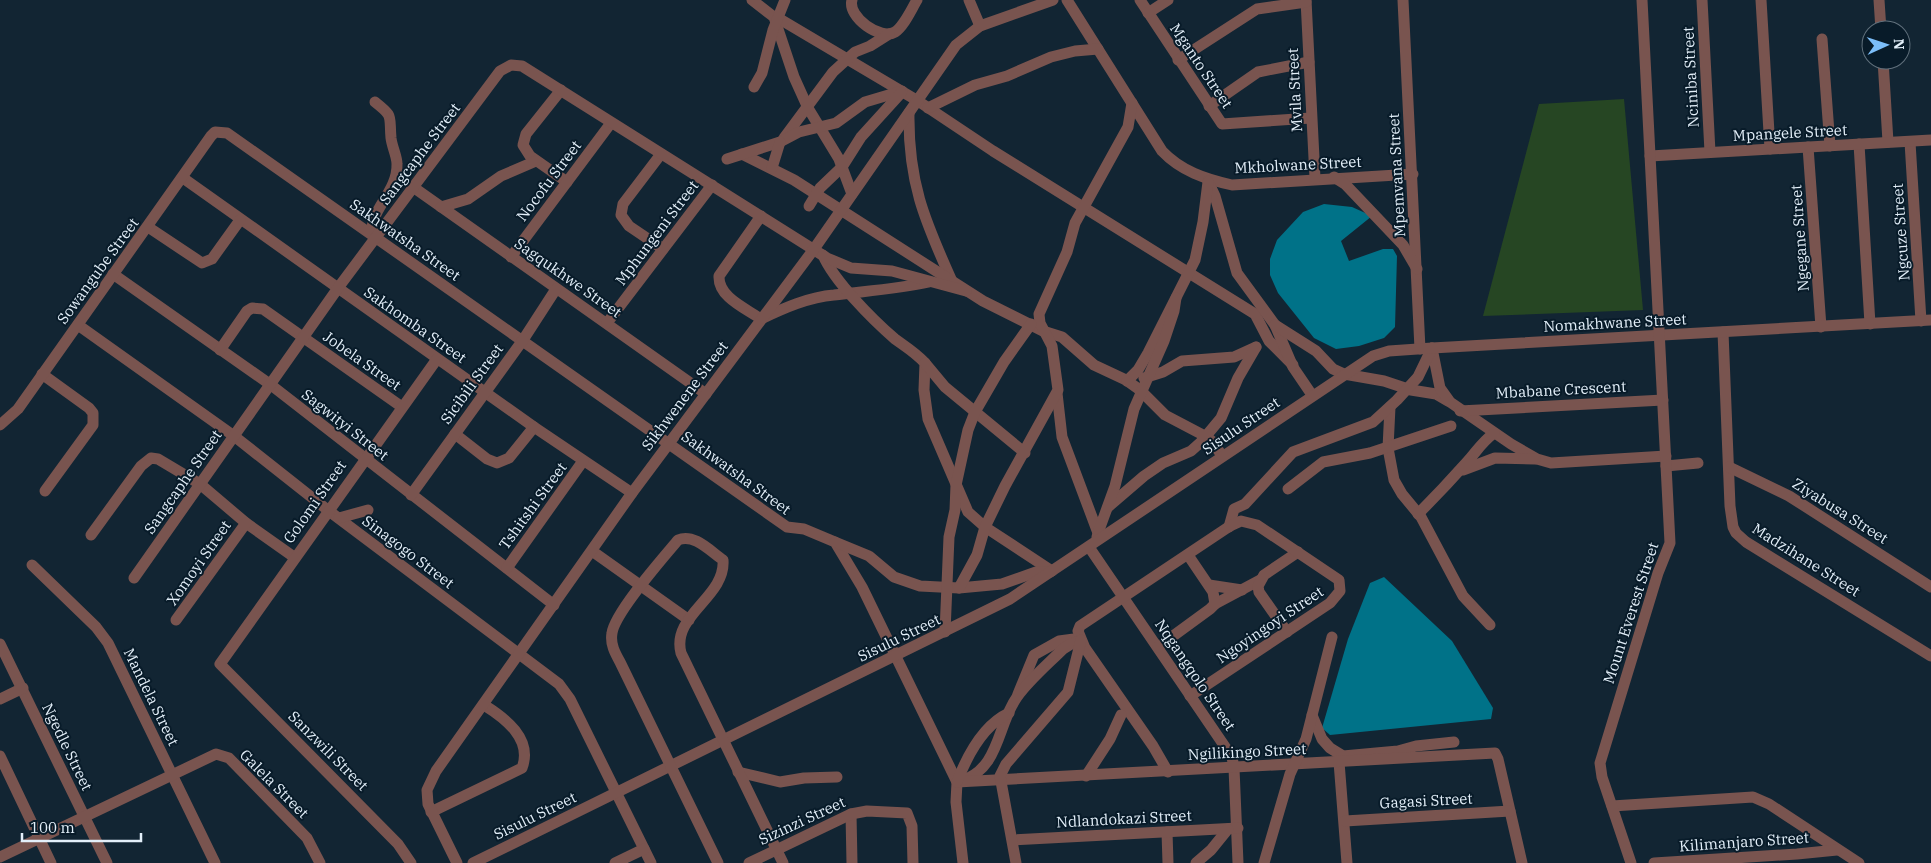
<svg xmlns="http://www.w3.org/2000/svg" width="1931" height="863" viewBox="0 0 1931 863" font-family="'IBM Plex Serif',serif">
<rect width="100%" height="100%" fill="#122533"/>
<polygon fill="#264623" points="1624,99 1643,310 1483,316 1539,104"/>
<g fill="#007288">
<polygon points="1324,204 1352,207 1372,216 1341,241 1349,261 1383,249 1393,249 1397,256 1395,327 1384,338 1359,346 1336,349 1314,338 1278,293 1270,275 1270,259 1277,240 1303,212"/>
<polygon points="1384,577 1452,641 1493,708 1491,719 1330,735 1322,728 1348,639 1370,583"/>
</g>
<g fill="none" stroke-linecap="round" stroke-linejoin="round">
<g stroke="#79544f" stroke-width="11">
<polyline points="752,0 774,17 794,77 808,108 839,159 852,194"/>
<path d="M852 0C847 17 881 41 895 32 904 26 911 10 917 0"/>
<polyline points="969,0 980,26"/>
<path d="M1067 0 1162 151C1181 171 1205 179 1232 185L1413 174"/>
<polyline points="1140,0 1222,124 1311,118"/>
<polyline points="1306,0 1315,178"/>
<polyline points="1403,0 1420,349"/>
<polyline points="1702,0 1710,152"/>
<polyline points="1761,0 1770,149"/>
<polyline points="1879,0 1881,30"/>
<polyline points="1148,13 1168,0"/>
<polyline points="778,18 918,101 993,151 1255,314 1269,341 1293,365"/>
<polyline points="1822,39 1830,146"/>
<polyline points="1178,60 1257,9 1306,2"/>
<polyline points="1883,60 1888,142"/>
<polyline points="754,87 762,73 773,30 785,0"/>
<polyline points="561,90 526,134 523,145 530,156 567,182"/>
<polyline points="1209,106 1258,72 1309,62"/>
<polyline points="928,108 975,85 1007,76 1051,57 1075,51 1098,49"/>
<path d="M909 113C908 181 924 219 951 279"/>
<polyline points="784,138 833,72 855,52 870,46 889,34"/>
<polyline points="1910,142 1921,321"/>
<polyline points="1859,144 1870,324"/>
<polyline points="1808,147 1821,327"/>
<polyline points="661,154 623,204 621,215 629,226 663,249"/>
<polyline points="742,154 794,180 983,301 1043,331 1062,337 1094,365 1126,380 1140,390 1165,415 1205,436 1213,442 1222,456"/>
<polyline points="1650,156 1931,140"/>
<polyline points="727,159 780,142 799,132 836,123 865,102 902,91"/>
<polyline points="772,168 780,142"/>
<polyline points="1334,177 1345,184 1403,245 1417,269"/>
<polyline points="183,178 534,427 632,493"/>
<polyline points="1208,181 1215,196 1237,273 1275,325 1293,367 1312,395"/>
<polyline points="413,187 706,394"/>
<polyline points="809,206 820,188 842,167 861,137 901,93"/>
<polyline points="441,207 468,199 501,176 536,161"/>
<path d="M761 216 719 276C718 297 745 308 761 319 784 308 809 297 834 295 866 291 898 289 929 282"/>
<polyline points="148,227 202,263 212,259 240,220"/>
<path d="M373 236C366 213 398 193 397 164 397 156 392 147 391 138 389 115 394 117 375 102"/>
<path d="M823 255C834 281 873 320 895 339 906 347 916 353 925 363L924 390 928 419 968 512 985 527 1052 571"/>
<polyline points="511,257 611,123"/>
<polyline points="113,274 271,385 554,605"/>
<polyline points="607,323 712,185"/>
<polyline points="78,325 234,436 329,511 559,684 570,699 651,863"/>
<polyline points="1275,325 1316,351 1333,369 1344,374 1384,381 1411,390 1436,394 1448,401"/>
<polyline points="1723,332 1730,506 1733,527 1736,533 1746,542 1931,656"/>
<polyline points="1432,348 1440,388 1450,402 1511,444 1537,459 1551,463 1666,456"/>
<polyline points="220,350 247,311 252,308 263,309 402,407"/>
<polyline points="925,363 945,387 1025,453"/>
<polyline points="42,374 89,408 93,413 93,425 45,491"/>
<polyline points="1144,378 1163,372 1182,361 1234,357 1256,347"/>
<polyline points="1127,381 1138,370 1148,353 1195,260 1203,222 1208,182"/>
<polyline points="1057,393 1062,437 1098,533 1097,537"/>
<polyline points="1390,407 1388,448 1394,480 1402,494 1421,517 1463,596 1490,625"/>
<polyline points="1460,411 1663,400"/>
<polyline points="0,425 18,409 211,136 215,132 227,133 787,527 804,529 835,542 862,587 957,782 956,802 963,863"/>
<polyline points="455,434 487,459 497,463 509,458 534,427"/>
<polyline points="1666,466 1698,463"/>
<polyline points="1729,467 1789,496 1931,587"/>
<polyline points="1463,470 1495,458 1535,459"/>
<polyline points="1288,489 1323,462 1370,453 1451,426"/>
<polyline points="411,495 523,340 556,289"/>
<polyline points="1108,507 1144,476 1163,463 1191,451 1201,442 1221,418 1238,378 1256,347"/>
<path d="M1418 514C1435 497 1451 480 1467 462 1478 450 1480 444 1494 433"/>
<polyline points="339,518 368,510"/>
<polyline points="1229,527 1234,509 1245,504 1293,452 1373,422 1397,400 1418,377 1432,348"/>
<polyline points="1098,533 1115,486 1134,409 1164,341 1174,311 1176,298"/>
<polyline points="91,535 141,466 151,458 158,459 200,484 246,523 294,557"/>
<polyline points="835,542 869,556 894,577 920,586 959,588 1002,584 1036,572 1050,572"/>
<polyline points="1089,547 1232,757 1234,768 1238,863"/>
<polyline points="592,551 689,620"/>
<polyline points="32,565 96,627 108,643 215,863"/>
<polyline points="507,568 583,461"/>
<polyline points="134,578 338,288 500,71 511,65 522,66 827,258 851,268 892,271 966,291"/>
<polyline points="1209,585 1242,590"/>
<polyline points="959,588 977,555 985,527 1005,486 1058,390 1052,346 1040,323 1039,314 1067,252 1075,223 1128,127 1132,103"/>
<polyline points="1215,604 1260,580"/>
<polyline points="176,620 246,523"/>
<polyline points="945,632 949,537 955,510 956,485 968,430 975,412 1004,362 1031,324"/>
<polyline points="1287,632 1259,592 1258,586 1264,575 1298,552"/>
<polyline points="0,644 107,863"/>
<polyline points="1158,647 1210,609 1215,604 1213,592 1188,555"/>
<polyline points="1018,694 1034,655 1059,641 1074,639"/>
<polyline points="0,699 23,688"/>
<polyline points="1312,715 1322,739 1330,748 1343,756 1398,751 1416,746 1454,742"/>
<polyline points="0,756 51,863"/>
<polyline points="1339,762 1347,863"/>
<polyline points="738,772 780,782 804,778 837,777"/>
<polyline points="1168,772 1153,746 1085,648 1078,631 1080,626 1230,526 1241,521 1257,525 1339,580 1340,591 1330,603 1190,696"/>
<polyline points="1086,776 1110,739 1121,715"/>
<path d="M961 781C1000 769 997 725 1017 697 1029 680 1048 664 1063 649L1071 644 1081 640"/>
<polyline points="957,782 1495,753 1498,759 1522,863"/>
<path d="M957 782C967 756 983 725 1009 713"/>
<polyline points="1612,806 1753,797 1769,804 1859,863"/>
<path d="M431 812 522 768C533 739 505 718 484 705"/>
<polyline points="851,814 852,863"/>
<polyline points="1345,821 1510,811"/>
<polyline points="1167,832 1168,863"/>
<polyline points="1013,840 1238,828"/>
<polyline points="0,857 216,754 229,758 307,838 320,863"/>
<polyline points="411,863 398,844 220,664 437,359"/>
<polyline points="457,863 428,804 427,790 436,771 632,493 814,249 956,45 980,26 1053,0"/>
<polyline points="473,863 1010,599 1373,356 1389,351 1432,348 1931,320"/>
<polyline points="615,863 644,849"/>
<path d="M718 863 620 662C615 653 610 644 612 633 615 612 663 558 678 540 694 533 710 551 723 560 726 597 671 615 681 653L783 863"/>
<polyline points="749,863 851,814 867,811 907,813 912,826 913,863"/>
<polyline points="1016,863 1000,776 1006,764 1068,692 1081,640"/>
<polyline points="1196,863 1211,850 1228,829"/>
<polyline points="1264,863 1290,774 1306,739 1332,637"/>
<polyline points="1631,863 1602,777 1600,763 1658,573 1670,543 1642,0"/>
<polyline points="1654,863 1797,854 1837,850"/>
</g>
</g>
<g text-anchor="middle" stroke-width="4" stroke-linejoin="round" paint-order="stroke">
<g font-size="15" fill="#e3eff9" stroke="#081b29">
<text transform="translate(1201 66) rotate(56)" y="5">Mganto Street</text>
<text transform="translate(1691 77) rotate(-93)" y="5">Nciniba Street</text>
<text transform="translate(1295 90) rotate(-93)" y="5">Mvila Street</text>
<text transform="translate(1790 133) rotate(-3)" y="5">Mpangele Street</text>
<text transform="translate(420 154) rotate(-53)" y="5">Sangcaphe Street</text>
<text transform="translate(1298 165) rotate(-3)" y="5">Mkholwane Street</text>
<text transform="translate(1397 175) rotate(-93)" y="5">Mpemvana Street</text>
<text transform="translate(549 181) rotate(-53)" y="5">Nocofu Street</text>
<text transform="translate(1901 232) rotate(-94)" y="5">Ngcuze Street</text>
<text transform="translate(657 233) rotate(-53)" y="5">Mphungeni Street</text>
<text transform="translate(1800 238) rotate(-94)" y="5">Ngegane Street</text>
<text transform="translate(405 240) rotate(35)" y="5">Sakhwatsha Street</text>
<text transform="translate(98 271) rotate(-54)" y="5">Sowangube Street</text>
<text transform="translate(568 278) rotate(35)" y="5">Sagqukhwe Street</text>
<text transform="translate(1615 323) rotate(-3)" y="5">Nomakhwane Street</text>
<text transform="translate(415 325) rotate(35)" y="5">Sakhomba Street</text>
<text transform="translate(362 361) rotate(35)" y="5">Jobela Street</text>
<text transform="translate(472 384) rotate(-54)" y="5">Sicibili Street</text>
<text transform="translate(1561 390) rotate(-3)" y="5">Mbabane Crescent</text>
<text transform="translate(685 396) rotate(-53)" y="5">Sikhwenene Street</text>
<text transform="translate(345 425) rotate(38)" y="5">Sagwityi Street</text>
<text transform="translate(1241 426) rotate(-34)" y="5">Sisulu Street</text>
<text transform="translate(736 473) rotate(36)" y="5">Sakhwatsha Street</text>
<text transform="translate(183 482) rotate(-55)" y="5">Sangcaphe Street</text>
<text transform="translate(315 502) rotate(-55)" y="5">Golomi Street</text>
<text transform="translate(533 506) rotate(-54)" y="5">Tshitshi Street</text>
<text transform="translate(1840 511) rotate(32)" y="5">Ziyabusa Street</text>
<text transform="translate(408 552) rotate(37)" y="5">Sinagogo Street</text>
<text transform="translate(1806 560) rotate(32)" y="5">Madzihane Street</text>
<text transform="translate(199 563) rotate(-55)" y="5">Xomoyi Street</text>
<text transform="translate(1631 613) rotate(-72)" y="5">Mount Everest Street</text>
<text transform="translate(1270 625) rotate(-34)" y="5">Ngoyingoyi Street</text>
<text transform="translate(899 638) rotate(-26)" y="5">Sisulu Street</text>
<text transform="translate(1195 675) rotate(56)" y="5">Nqgangqolo Street</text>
<text transform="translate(151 697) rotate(64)" y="5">Mandela Street</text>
<text transform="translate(67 747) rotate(64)" y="5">Ngedle Street</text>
<text transform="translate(328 751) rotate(45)" y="5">Sanzwili Street</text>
<text transform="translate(1247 752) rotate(-3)" y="5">Ngilikingo Street</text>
<text transform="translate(274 784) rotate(45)" y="5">Galela Street</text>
<text transform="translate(1426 801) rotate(-3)" y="5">Gagasi Street</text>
<text transform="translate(535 816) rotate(-26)" y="5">Sisulu Street</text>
<text transform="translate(1124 819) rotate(-3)" y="5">Ndlandokazi Street</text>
<text transform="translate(802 821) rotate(-25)" y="5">Sizinzi Street</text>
<text transform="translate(1744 842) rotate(-4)" y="5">Kilimanjaro Street</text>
</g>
</g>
<g transform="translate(1886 45) rotate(87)"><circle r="24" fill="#081b29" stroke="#60707c"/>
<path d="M0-4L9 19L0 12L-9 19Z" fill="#7cbef9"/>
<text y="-8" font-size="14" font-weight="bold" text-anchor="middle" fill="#e3eff9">N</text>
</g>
<path d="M22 833v8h119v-8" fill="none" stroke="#e3eff9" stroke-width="2.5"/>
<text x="30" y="833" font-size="15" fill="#e3eff9" stroke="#081b29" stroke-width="4" paint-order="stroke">100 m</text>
</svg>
